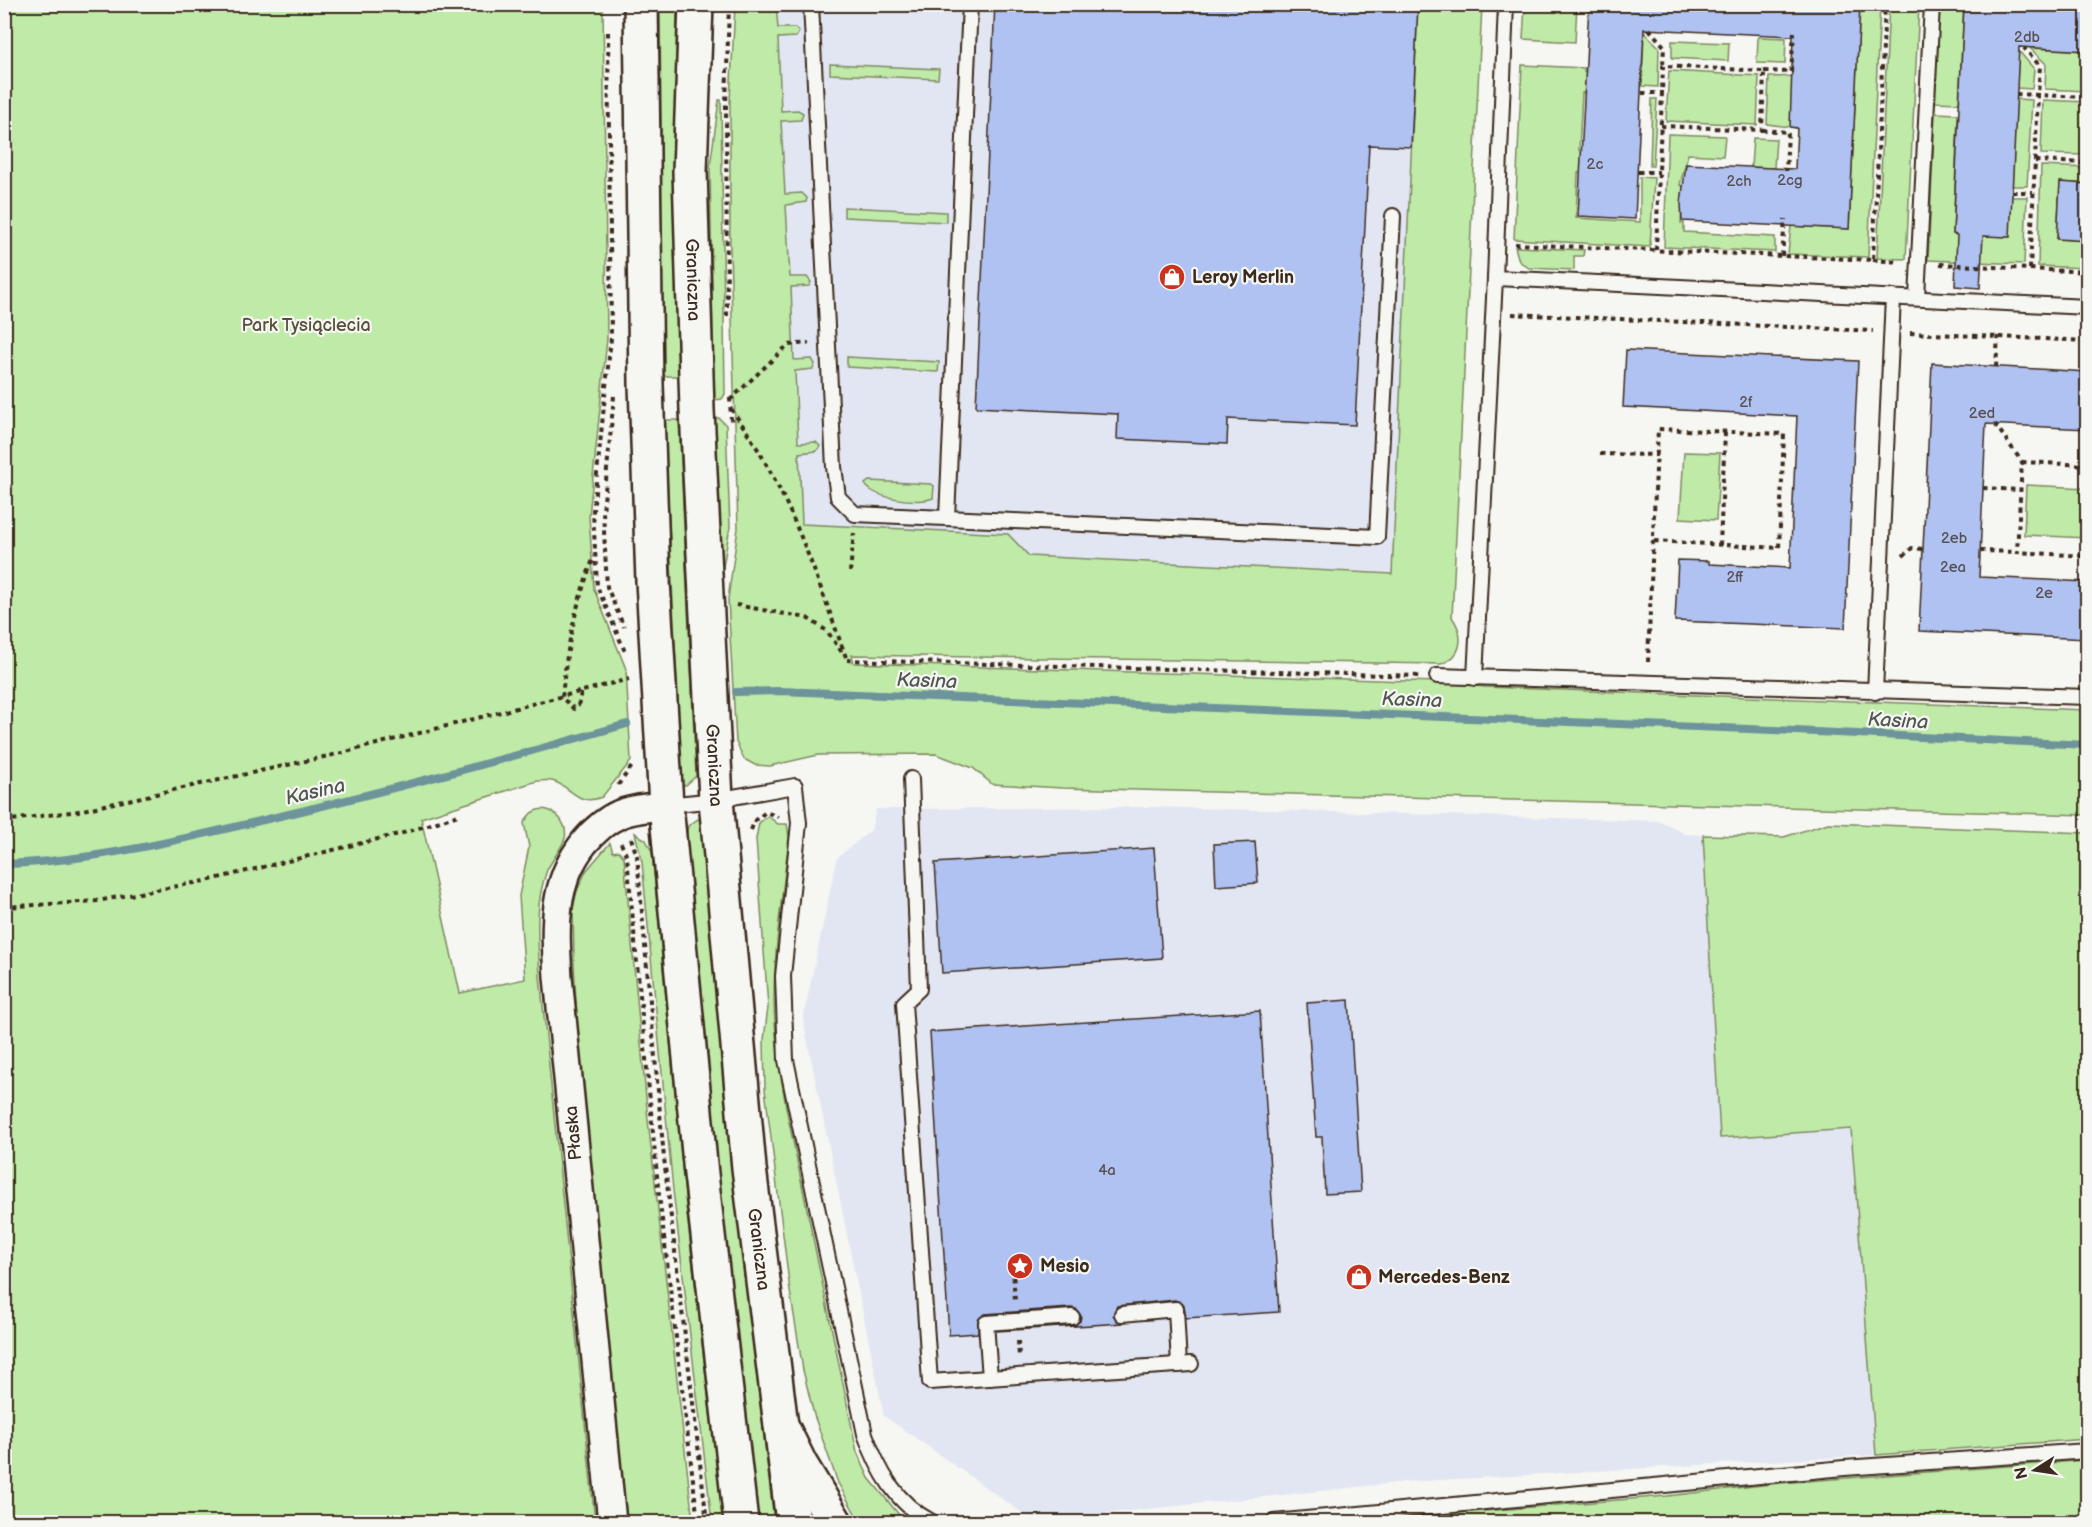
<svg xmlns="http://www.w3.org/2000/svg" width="2092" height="1527" viewBox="0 0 2092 1527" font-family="'Balsamiq Sans',sans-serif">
<rect width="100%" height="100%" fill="#f6f6f2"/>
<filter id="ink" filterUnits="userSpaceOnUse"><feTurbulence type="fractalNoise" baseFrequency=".0167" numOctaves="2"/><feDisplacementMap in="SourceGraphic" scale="12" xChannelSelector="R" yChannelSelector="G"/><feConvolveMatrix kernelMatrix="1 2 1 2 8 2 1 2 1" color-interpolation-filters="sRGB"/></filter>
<g filter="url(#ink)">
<g fill="#e1e6f2">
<polygon points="776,5 1419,5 1392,574 1029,556 1008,534 802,524 799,453 817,451 819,444 798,443 795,370 813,369 815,364 812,359 794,360 791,287 811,284 807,277 790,277 786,204 803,203 802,193 785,195 781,121 801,120 803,113 798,110 781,111 778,38 796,37 778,29"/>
<polygon points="1152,807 1660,821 1685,834 1703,835 1720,1138 1851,1129 1876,1455 1405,1482 1034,1521 884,1416 803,1019 837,858 871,830 876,809"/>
</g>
<g fill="#c0eaa7" stroke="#7e8a62" stroke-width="1.5">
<path d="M5 4 603 5 607 339 589 516 594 589 626 669 631 761 602 797C577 807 572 786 552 781 548 780 542 781 537 781L421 818 460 993 525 979 519 896 529 847 524 823C526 820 529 814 533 812 549 802 569 821 565 838 562 848 552 860 547 870 534 905 538 940 540 976L595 1522H5Z"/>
<polygon points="660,5 677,5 674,193 678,376 663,376"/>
<path d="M776 5 778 28H795L799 32 796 37 778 38 781 111 798 110 803 113 801 120 781 121 785 194 802 193 807 198 806 202 786 205 790 277H807L811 282 809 286 791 287 794 360 812 359 815 364 813 369 795 371 798 443 816 442 820 446 817 451 799 453 802 524 1008 534 1029 556 1392 574 1418 5H1482L1452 617C1464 634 1464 656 1441 664L852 655 854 663 1437 682 1485 687 2087 710V815L1063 788 992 784 973 768 936 754 818 755 770 766 755 765 744 759 736 742 728 599 738 528 730 248V101L735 6Z"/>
<polygon points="1525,5 1577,5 1575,42 1523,39"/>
<polygon points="1860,5 1880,5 1868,257 1788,254 1791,226 1849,229"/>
<polygon points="1889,5 1919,5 1906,259 1877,258"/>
<polygon points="1940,5 1964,5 1959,103 1935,102"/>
<polygon points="1644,32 1659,47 1658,87 1642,86"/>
<polygon points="1758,37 1786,38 1785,64 1757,63"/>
<polygon points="1672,41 1729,43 1728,61 1672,58"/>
<polygon points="2030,48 2087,51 2087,91 2045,89 2046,64"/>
<polygon points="2018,50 2034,69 2032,89 2017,88"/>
<polygon points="830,64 939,69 938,79 830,74"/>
<polygon points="1522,65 1584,68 1584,71 1591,72 1589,92 1582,93 1579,150 1587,151 1585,172 1578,173 1576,218 1640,222 1640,177 1654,178 1650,247 1514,239"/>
<polygon points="1669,71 1759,76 1757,125 1666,121"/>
<polygon points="1800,76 1797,128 1767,124 1769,77"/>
<polygon points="1652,99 1657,99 1653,166 1650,166"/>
<polygon points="2016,99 2032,100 2027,186 2012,186"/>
<polygon points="719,100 721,100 725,394 722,399 714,400 710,167"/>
<polygon points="2043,100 2087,102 2087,155 2041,154"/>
<polygon points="1935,113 1958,114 1953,234 2009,237 2011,197 2027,197 2024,264 1928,260"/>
<polygon points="1668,134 1725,136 1723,156 1688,154 1680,185 1683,186 1681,223 1684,223 1684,232 1775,237 1775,252 1664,247"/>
<polygon points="1753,138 1776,139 1774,168 1751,167"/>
<polygon points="2041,166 2087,168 2087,184 2060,182 2057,239 2087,241 2087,268 2038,266"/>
<polygon points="844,207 946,212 946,222 844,217"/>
<polygon points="1515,247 1584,250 1583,256 1574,256 1574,270 1529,268 1519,261"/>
<polygon points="847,357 939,362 938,372 847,367"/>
<polygon points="714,418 719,418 726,425 730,527 721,578"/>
<polygon points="664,420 679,420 696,776 686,785 682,785"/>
<polygon points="1684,452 1720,453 1716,520 1680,518"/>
<path d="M869 481 931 484 934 486 933 498C920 504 873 499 865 484Z"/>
<polygon points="2026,485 2087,488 2087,538 2024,535"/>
<path d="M768 816 778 824H787L789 837C783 892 774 947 774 1002 775 1038 780 1072 786 1107L857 1452 869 1478 905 1522H860L838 1483 814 1415 803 1370 790 1291 765 1089 764 1040 768 1007 756 839 759 823Z"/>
<polygon points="698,819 701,819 735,1191 774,1522 758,1522 702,1030 686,836 688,826"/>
<polygon points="1828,823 2087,833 2087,1439 1876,1455 1851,1129 1720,1138 1703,835 1784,837"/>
<polygon points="635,833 646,840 652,852 685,1197 723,1522 712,1522 673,1190 642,862"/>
<polygon points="610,843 613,852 619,851 624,857 648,1120 693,1522 627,1522 579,1060 574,963 573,908 577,891 586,871"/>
<polygon points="2087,1460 2087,1522 1350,1522 1667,1496 1780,1483"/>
</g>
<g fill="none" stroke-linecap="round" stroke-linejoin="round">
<g stroke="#6d939b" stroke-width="8">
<polyline points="736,692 780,691 1774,730 2088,745"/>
<path d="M4 864C95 861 184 839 272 818 391 790 509 758 627 724"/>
<polyline points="2067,1522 2088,1521"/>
</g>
</g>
<g fill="#b0c2f2" stroke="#3b2a1e" stroke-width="1.5">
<polygon points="995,4 1418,4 1411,147 1369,145 1355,425 1228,419 1227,444 1117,439 1118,414 976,407"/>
<polygon points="1589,4 1860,4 1849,229 1682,221 1681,203 1686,164 1795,169 1797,128 1790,127 1793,36 1644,29 1635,219 1578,216"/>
<polygon points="1964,4 2088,4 2088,51 2019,47 2010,237 1983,236 1980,288 1955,286 1957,235 1953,234"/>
<polygon points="2060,182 2088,184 2088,241 2057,239"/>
<polygon points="1626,350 1858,361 1845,628 1675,621 1678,560 1709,561 1709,564 1790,568 1797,416 1623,407"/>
<polygon points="1932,363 2088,372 2088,429 1986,424 1979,577 2088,582 2088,639 1919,631"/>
<polygon points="1255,842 1258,883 1216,886 1214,844"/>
<polygon points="1154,848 1162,958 942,973 935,863"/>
<polygon points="1349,1000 1361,1192 1325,1194 1322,1137 1316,1137 1307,1003"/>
<polygon points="1260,1011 1279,1312 1186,1318 1184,1305 1175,1300 1117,1306 1113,1315 1122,1323 996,1331 1073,1326 1080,1321 1081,1316 1076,1309 1071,1308 985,1314 978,1320 978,1333 949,1335 930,1032"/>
</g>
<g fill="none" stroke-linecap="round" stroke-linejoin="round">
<defs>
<g id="service">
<polyline points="811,4 834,467 838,497 855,514 1377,537 1393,216"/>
<polyline points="1506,4 1495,278 2088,307"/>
<polyline points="1917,298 1932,4"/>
<polyline points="947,518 970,4"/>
<polyline points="1437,676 2088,697"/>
<polyline points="1475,678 1495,278"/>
<polyline points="1875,692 1893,297"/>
<polyline points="911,779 919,989 904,1003 930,1382 1191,1364"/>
<path d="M666 805 716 800 795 786 799 823 783 976 786 1060 865 1434C878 1470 896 1504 932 1522"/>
<polyline points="1122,1314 1176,1309 1179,1365"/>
<polyline points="990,1378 986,1323 1072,1317"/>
<polyline points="1274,1522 1844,1468 2088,1451"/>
</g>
<path id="minor" d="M612 1522 558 977C555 927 552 884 584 843 593 832 606 820 620 814 634 808 651 808 666 805"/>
<g id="secondary">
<polyline points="641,4 646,385 653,581 666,805 701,1174 741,1522"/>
<path id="s1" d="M696 4 690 171 697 410 716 800 749 1168 793 1522"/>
</g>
<polyline id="motorway" points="781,1425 800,1464 835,1522"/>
</defs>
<use href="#service" stroke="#3b2a1e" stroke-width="18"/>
<use href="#minor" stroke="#3b2a1e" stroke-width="32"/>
<use href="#secondary" stroke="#3b2a1e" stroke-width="38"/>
<use href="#motorway" stroke="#3b2a1e" stroke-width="38"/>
<g stroke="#3b2a1e" stroke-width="4" stroke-dasharray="4.5 4.5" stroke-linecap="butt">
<polyline points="1649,29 1664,46 1663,66"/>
<polyline points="608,32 611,338 593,512 597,586 626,654"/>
<polyline points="1764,71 1791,72 1794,32"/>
<polyline points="1642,93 1663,93"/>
<polyline points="2016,94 2038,95 2040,66 2024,48"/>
<polyline points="1762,130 1788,132 1786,171"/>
<polyline points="2035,161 2088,163"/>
<polyline points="1638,172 1659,172"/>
<polyline points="2012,192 2033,192"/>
<polyline points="1515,244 1873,260 1885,4"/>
<polyline points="1656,250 1663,66 1764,71 1762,130 1661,126"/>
<polyline points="1782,256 1785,219"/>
<polyline points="1873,260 1899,262"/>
<polyline points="1940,264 2030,269 2038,95 2088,97"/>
<polyline points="2030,269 2088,272"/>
<polyline points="1512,314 1873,331"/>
<polyline points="727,316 726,104 729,4"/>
<polyline points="1910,333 2088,341"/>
<polyline points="1996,367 1998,336"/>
<polyline points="614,396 603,512 607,587 624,627"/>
<polyline points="730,398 731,421"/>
<polyline points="730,400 788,345 809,343"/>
<path d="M731 409C787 484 815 573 847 660"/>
<polyline points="1995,424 2022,462 2017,552 2088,556"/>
<polyline points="1600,454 1657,455"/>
<polyline points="2022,462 2088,465"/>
<polyline points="1983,488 2020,490"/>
<polyline points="1720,545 1725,432"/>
<polyline points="1980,551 2017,552"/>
<polyline points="1903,556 1912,548 1923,549"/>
<polyline points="850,572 854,533"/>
<polyline points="736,605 807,618 827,631 843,654"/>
<polyline points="847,660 1419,676"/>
<path d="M1648 662C1651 584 1654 507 1658 429L1784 434 1779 548 1653 541"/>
<path d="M581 693 578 706 574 709 562 698C566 649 576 602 594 557"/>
<polyline points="618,785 633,765"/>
<polyline points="4,821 78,811 342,753 629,679"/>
<polyline points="751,830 755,820 766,812 778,817"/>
<polyline points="631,838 637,856 664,1158 707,1522"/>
<polyline points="621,843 627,857 658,1186 698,1522"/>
<polyline points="4,907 97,901 210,880 407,832 461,814"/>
<polyline points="1012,1259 1015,1300"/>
<polyline points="1018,1341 1019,1357"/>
</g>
<use href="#service" stroke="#f6f6f2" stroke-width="14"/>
<use href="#minor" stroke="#f6f6f2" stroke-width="27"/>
<use href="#secondary" stroke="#f6f6f2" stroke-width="33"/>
<use href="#motorway" stroke="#f6f6f2" stroke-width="33"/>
</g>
</g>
<defs>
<symbol id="shop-disc" viewBox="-11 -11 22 22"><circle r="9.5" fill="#c8321e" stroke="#f6f6f2"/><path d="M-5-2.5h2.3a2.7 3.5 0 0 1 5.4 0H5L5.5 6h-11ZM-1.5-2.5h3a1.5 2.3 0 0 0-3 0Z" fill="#fff"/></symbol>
<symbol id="sight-disc" viewBox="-11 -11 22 22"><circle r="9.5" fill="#c8321e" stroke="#f6f6f2"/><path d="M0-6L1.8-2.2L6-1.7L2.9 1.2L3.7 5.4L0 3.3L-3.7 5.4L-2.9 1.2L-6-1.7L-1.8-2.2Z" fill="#fff"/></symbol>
</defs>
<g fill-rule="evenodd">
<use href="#shop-disc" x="1157" y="262" width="30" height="30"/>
<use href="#sight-disc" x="1005" y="1251" width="30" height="30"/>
<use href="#shop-disc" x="1344" y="1262" width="30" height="30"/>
</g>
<g text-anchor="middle" stroke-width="4.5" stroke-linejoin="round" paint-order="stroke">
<g font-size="15" fill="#585053">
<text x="2027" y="42">2db</text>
<text x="1595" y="169">2c</text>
<text x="1790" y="185">2cg</text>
<text x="1739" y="186">2ch</text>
<text x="1746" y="407">2f</text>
<text x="1982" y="418">2ed</text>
<text x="1954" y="543">2eb</text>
<text x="1953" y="572">2ea</text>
<text x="1735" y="582">2ff</text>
<text x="2044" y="598">2e</text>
<text x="1107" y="1175">4a</text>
</g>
<g font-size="18" font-weight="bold" fill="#3b2a1e" stroke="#f6f6f2" text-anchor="start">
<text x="1192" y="283">Leroy Merlin</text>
<text x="1040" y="1272">Mesio</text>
<text x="1378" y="1283">Mercedes-Benz</text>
</g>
<g font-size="18" fill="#3b2a1e" stroke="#f6f6f2">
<text dy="6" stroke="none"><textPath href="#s1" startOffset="276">Graniczna</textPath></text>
<text dy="6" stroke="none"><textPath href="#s1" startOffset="762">Graniczna</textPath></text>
<text transform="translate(573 1133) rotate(-95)" y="6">Płaska</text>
<text dy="6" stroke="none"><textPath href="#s1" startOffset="1248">Graniczna</textPath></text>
</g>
<g font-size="18" fill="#565039" stroke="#f6f6f2">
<text x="306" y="331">Park Tysiąclecia</text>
</g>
<g font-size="20" font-style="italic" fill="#505652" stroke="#f6f6f2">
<text transform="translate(927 680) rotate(2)" y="7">Kasina</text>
<text transform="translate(1412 699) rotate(2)" y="7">Kasina</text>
<text transform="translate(1898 720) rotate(3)" y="7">Kasina</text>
<text transform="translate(315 791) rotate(-13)" y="7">Kasina</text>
</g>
</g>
<rect width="2092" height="1527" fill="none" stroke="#f6f6f2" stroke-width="24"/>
<rect x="12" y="12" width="2068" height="1503" fill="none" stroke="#3b2a1e" stroke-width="2" filter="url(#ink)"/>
<g transform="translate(2035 1470) rotate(258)" stroke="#f6f6f2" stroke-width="4.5" paint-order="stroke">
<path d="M0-4.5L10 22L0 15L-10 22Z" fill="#3b2a1e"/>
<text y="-9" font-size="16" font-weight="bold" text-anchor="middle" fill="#3b2a1e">N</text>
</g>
</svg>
